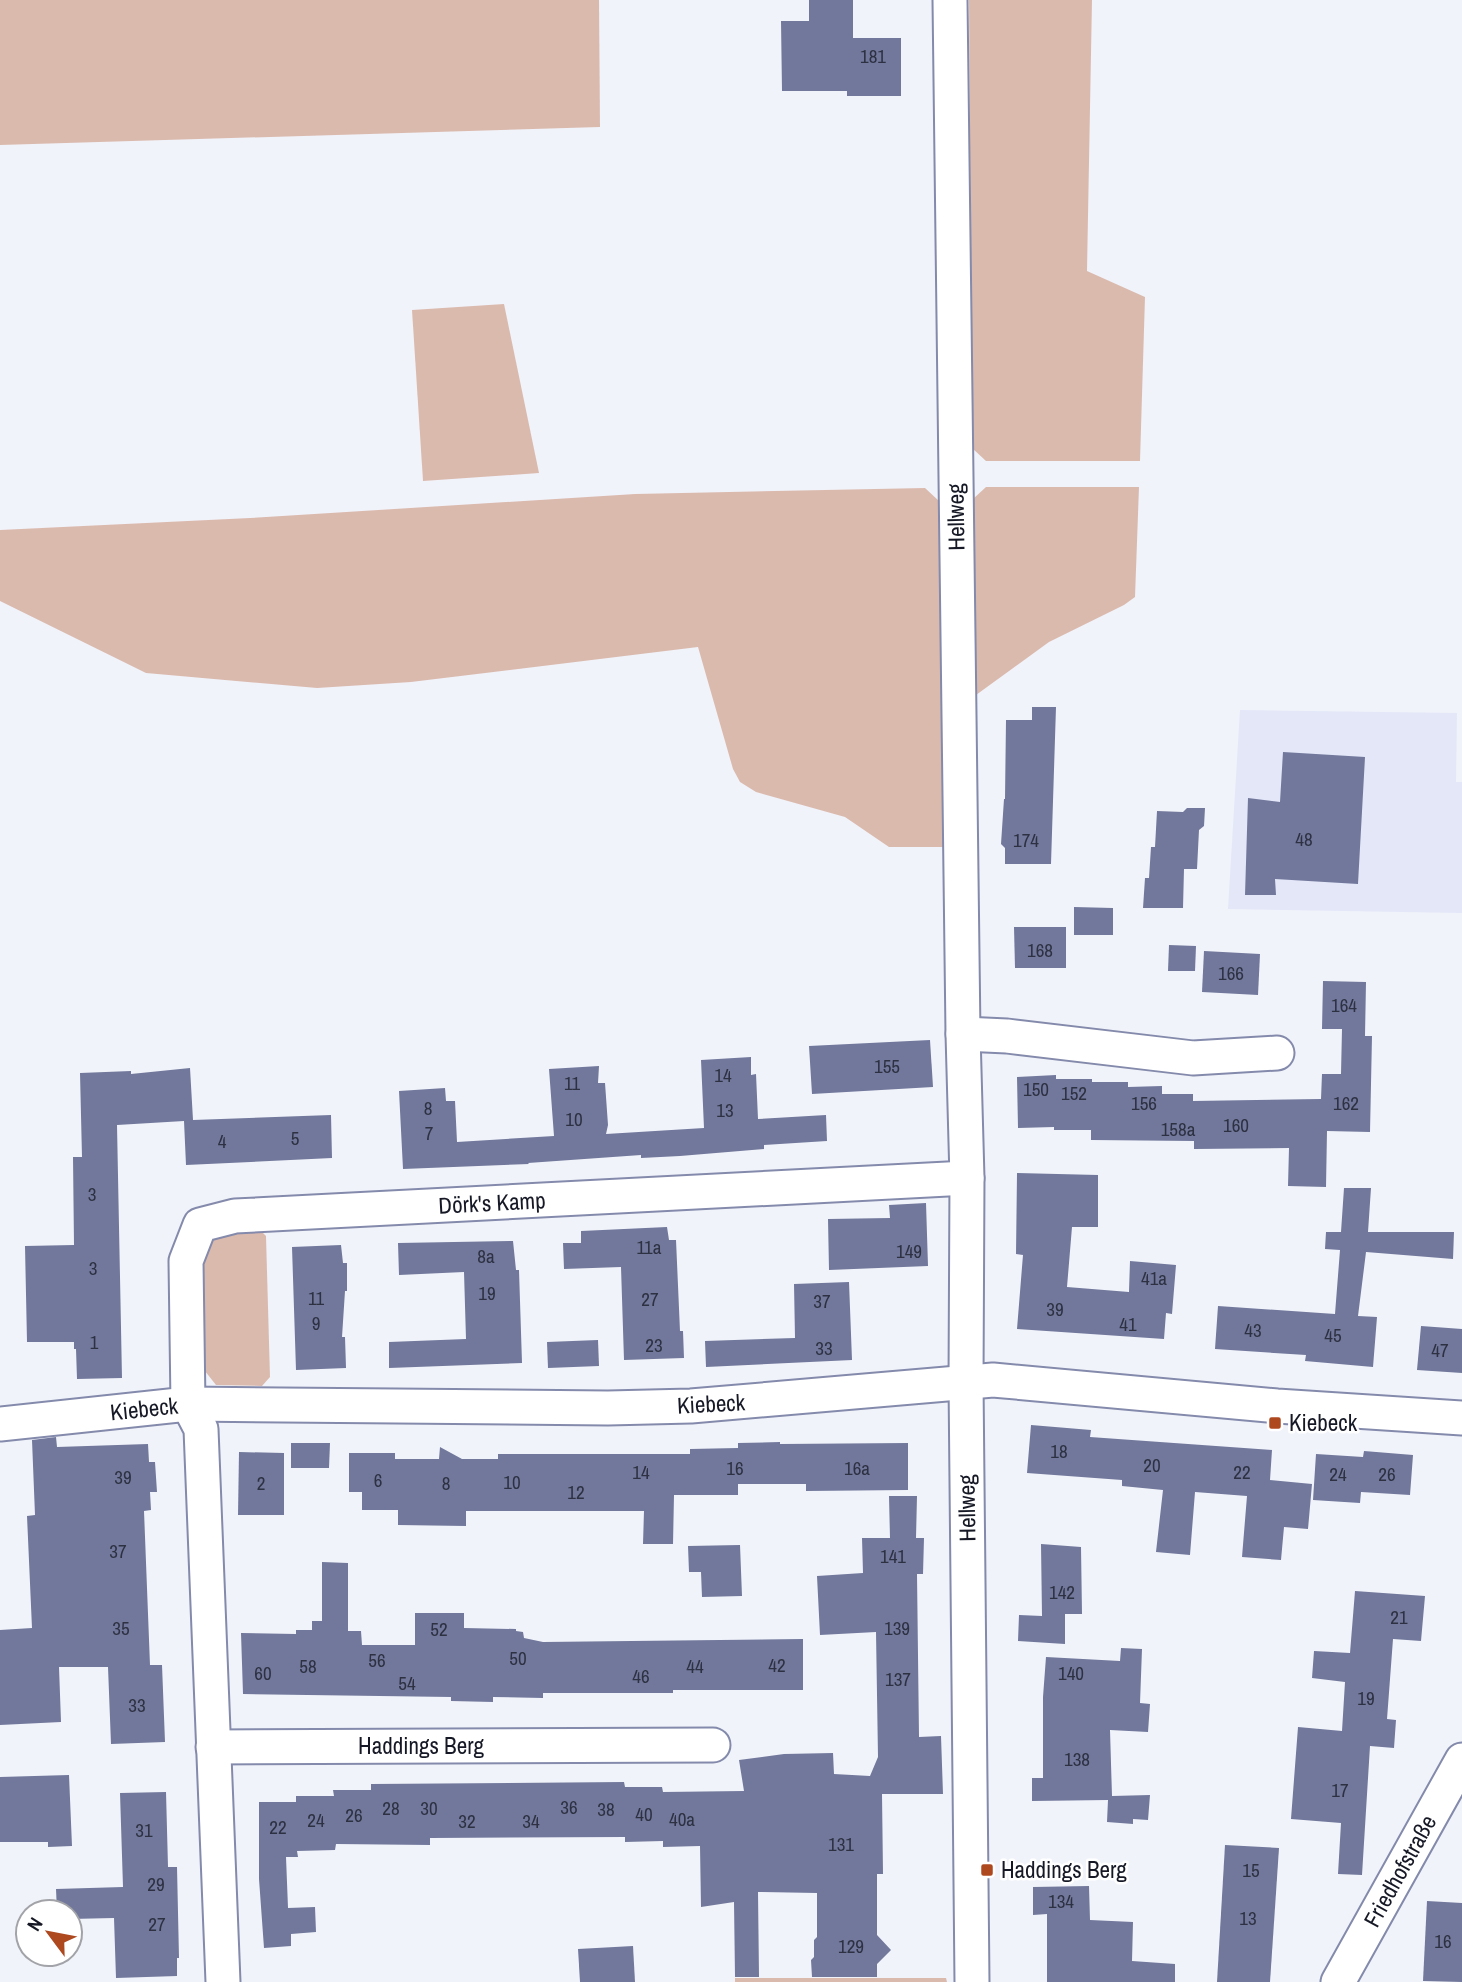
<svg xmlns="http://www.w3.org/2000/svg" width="1462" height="1982" viewBox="0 0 1462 1982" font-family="'Archivo Narrow',sans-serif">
<rect width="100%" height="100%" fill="#f1f3fa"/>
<polygon fill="#e3e7f8" points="1240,710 1457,713 1456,782 1462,782 1462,913 1228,909"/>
<g fill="#dbbaae">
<polygon points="0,0 599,0 600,127 0,145"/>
<polygon points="969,0 1092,0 1087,271 1145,297 1140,461 986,461 972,448"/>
<polygon points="504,304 539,473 423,481 412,310"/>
<polygon points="986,487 1139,487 1135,597 1124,605 1049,642 976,695 973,499"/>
<polygon points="925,488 939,501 943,847 889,847 845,817 756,792 740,782 733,769 698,647 411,682 317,688 146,673 0,601 0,530 250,518 635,494"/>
<polygon points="258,1228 266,1236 270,1377 262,1386 216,1385 201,1366 196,1275 208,1243 221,1234"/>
<polygon points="735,1978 946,1978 947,1982 735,1982"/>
</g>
<g fill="#71789b">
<polygon points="809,0 853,0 853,38 901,38 901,96 847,96 847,91 782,91 781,21 809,21"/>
<polygon points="1032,707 1056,707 1051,864 1005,864 1005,848 1001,844 1004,799 1005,799 1006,720 1032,720"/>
<polygon points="1283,752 1365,757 1358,884 1275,879 1276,895 1245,895 1248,798 1280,802"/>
<polygon points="1187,808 1205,808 1204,826 1199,830 1197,869 1184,869 1183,908 1143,908 1145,878 1149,878 1151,847 1155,847 1157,811 1183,812"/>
<polygon points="1074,907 1113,908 1113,935 1074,935"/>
<polygon points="1014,927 1066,927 1066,968 1015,968"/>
<polygon points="1169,945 1196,946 1195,971 1168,971"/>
<polygon points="1204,951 1260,954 1258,995 1202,992"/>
<polygon points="1323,981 1366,982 1365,1036 1372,1036 1370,1132 1327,1131 1326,1187 1288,1186 1289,1148 1194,1149 1194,1141 1091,1140 1091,1130 1054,1130 1054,1127 1018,1128 1017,1077 1056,1075 1056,1079 1092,1079 1092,1082 1128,1082 1128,1087 1162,1086 1162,1094 1193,1094 1193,1101 1321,1099 1322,1074 1341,1074 1342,1029 1322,1029"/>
<polygon points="930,1040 933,1087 812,1094 809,1046"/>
<polygon points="751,1057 751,1075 756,1074 758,1119 826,1115 827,1141 764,1145 764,1149 680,1156 641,1158 641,1155 528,1163 529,1164 403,1169 399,1091 445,1088 446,1101 455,1101 457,1142 554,1136 549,1069 599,1066 598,1083 605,1083 608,1125 606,1134 704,1128 701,1060"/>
<polygon points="190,1068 193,1120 331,1115 332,1158 186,1165 184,1121 117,1125 122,1378 77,1379 76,1349 74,1349 74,1342 27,1342 25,1246 74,1245 73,1157 82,1157 80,1073 131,1071 131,1074"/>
<polygon points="1017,1173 1098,1175 1098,1227 1072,1227 1067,1287 1129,1292 1130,1261 1176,1265 1172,1314 1166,1313 1164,1339 1017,1329 1023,1255 1016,1254"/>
<polygon points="1344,1188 1371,1188 1368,1232 1454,1232 1453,1259 1366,1252 1358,1316 1377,1317 1373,1367 1305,1361 1306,1355 1215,1349 1218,1306 1335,1314 1340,1250 1325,1249 1326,1232 1341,1232"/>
<polygon points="926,1203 928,1266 829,1270 828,1219 890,1218 889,1205"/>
<polygon points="667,1227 669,1240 676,1240 680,1331 683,1331 684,1358 624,1360 621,1267 564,1269 563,1243 581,1243 581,1231"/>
<polygon points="513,1241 516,1270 519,1270 522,1363 389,1368 389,1342 466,1339 464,1272 399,1275 398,1243"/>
<polygon points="341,1245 343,1263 347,1263 347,1291 345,1291 342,1337 345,1337 346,1368 296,1370 292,1247"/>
<polygon points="849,1282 852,1360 706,1367 705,1341 795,1338 794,1284"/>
<polygon points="1421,1326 1462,1329 1462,1373 1417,1370"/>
<polygon points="598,1340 599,1366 548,1368 547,1342"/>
<polygon points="1031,1425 1091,1430 1090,1437 1272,1450 1270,1480 1312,1484 1308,1529 1284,1527 1281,1560 1242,1557 1247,1496 1195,1492 1190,1555 1156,1552 1163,1490 1122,1486 1122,1480 1027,1473"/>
<polygon points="56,1437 57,1447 148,1444 149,1462 155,1462 157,1492 150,1492 151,1510 144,1511 150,1665 162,1665 165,1742 111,1744 108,1667 59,1667 61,1722 0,1725 0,1630 32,1628 27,1516 35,1515 32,1440"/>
<polygon points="780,1442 780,1444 908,1443 908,1490 806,1491 806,1484 738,1484 738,1495 674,1495 673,1544 643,1544 644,1511 466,1511 466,1526 398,1525 398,1510 362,1510 362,1492 349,1492 349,1453 395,1453 395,1459 439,1459 440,1447 462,1459 498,1459 498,1454 690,1454 690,1449 738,1448 738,1443"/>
<polygon points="291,1443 330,1443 329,1468 291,1468"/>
<polygon points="1364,1451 1413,1455 1410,1495 1361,1492 1360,1503 1313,1500 1316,1454 1363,1457"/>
<polygon points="239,1452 284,1453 284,1515 238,1515"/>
<polygon points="889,1496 917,1496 916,1538 924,1538 923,1574 917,1574 919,1737 941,1736 943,1794 882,1794 883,1874 877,1874 877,1935 891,1950 877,1964 877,1977 812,1977 811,1960 814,1957 814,1940 817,1937 817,1893 758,1892 759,1977 735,1977 734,1902 701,1907 700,1846 663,1847 663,1841 625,1842 625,1837 430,1838 430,1845 336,1844 335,1850 297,1851 298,1857 286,1857 288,1908 315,1907 316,1932 291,1934 291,1946 264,1948 259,1879 259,1802 296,1802 296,1796 334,1796 333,1790 371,1790 371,1784 624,1782 625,1787 662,1787 663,1792 744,1791 739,1760 784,1754 833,1753 834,1774 870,1776 878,1757 876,1632 820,1635 817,1576 863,1573 862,1538 890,1538"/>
<polygon points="1041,1544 1081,1547 1082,1614 1065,1614 1065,1644 1018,1641 1019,1615 1042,1616"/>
<polygon points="740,1545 742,1596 702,1597 701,1572 689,1572 688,1546"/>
<polygon points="322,1562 348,1563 348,1631 361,1631 362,1645 415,1645 415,1613 464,1613 464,1628 516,1629 516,1631 523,1632 524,1638 543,1642 803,1639 803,1690 673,1690 673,1693 543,1693 543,1698 493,1697 493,1702 451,1701 451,1697 243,1694 241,1633 296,1634 296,1630 312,1630 312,1621 322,1621"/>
<polygon points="1355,1591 1425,1596 1421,1641 1393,1639 1387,1719 1396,1720 1394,1748 1370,1746 1362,1875 1338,1874 1341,1823 1291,1819 1298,1727 1342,1731 1345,1682 1312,1678 1314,1651 1350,1653"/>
<polygon points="1121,1648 1142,1649 1140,1703 1150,1704 1148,1732 1110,1730 1112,1796 1150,1795 1148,1820 1133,1819 1133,1824 1107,1822 1108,1800 1032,1801 1032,1778 1043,1778 1043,1697 1046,1657 1120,1661"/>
<polygon points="69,1775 72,1846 48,1847 48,1842 0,1842 0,1777"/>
<polygon points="166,1792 168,1867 177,1867 179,1958 177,1958 177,1976 116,1978 114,1918 70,1919 70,1912 57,1912 56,1889 123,1887 120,1793"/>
<polygon points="1225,1845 1279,1848 1270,1982 1217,1982"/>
<polygon points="1089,1886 1090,1920 1133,1922 1132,1961 1175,1964 1175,1982 1047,1982 1047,1914 1033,1915 1033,1887"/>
<polygon points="1427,1901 1462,1903 1462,1982 1423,1981"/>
<polygon points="633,1946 635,1982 580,1982 578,1949"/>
</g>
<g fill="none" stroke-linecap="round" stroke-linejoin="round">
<defs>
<g id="street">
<polyline points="950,0 963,1034 967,1178 966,1382 972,1982"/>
<polyline points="963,1034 1007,1036 1193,1058 1277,1053"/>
<polyline points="0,1424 188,1404 608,1408 691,1406 993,1380 1277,1406 1462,1418"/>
<polyline points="213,1747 713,1745"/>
<polyline points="223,1982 201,1429 188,1404 186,1261 200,1225 235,1216 967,1178"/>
<polyline points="1338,1982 1462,1760"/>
</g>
</defs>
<use href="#street" stroke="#848aab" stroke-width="37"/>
<use href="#street" stroke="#fff" stroke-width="33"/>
</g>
<g fill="#ae481f" stroke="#fff" stroke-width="2.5">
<rect x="1268" y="1416" width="14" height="14" rx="3.5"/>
<rect x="980" y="1863" width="14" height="14" rx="3.5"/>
</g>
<g text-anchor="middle" stroke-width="5" stroke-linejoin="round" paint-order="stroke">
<g font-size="19" fill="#2d3142">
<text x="873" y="63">181</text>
<text x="1304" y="846">48</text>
<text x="1026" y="847">174</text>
<text x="1040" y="957">168</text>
<text x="1231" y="980">166</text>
<text x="1344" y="1012">164</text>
<text x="887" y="1073">155</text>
<text x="723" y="1082">14</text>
<text x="572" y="1090">11</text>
<text x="1036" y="1096">150</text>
<text x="1074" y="1100">152</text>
<text x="1144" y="1110">156</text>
<text x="1346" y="1110">162</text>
<text x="428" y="1115">8</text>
<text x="725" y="1117">13</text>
<text x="574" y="1126">10</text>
<text x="1236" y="1132">160</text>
<text x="1178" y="1136">158a</text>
<text x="429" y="1140">7</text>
<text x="295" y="1145">5</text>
<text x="222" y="1148">4</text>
<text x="92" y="1201">3</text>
<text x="649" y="1254">11a</text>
<text x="909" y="1258">149</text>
<text x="486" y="1263">8a</text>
<text x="93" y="1275">3</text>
<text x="1154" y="1285">41a</text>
<text x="487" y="1300">19</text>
<text x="316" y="1305">11</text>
<text x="650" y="1306">27</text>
<text x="822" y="1308">37</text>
<text x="1055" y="1316">39</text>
<text x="316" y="1330">9</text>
<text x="1128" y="1331">41</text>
<text x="1253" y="1337">43</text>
<text x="1333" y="1342">45</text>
<text x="94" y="1349">1</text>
<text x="654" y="1352">23</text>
<text x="824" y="1355">33</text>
<text x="1440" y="1357">47</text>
<text x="1059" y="1458">18</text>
<text x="1152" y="1472">20</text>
<text x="735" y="1475">16</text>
<text x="857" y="1475">16a</text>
<text x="641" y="1479">14</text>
<text x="1242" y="1479">22</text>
<text x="1338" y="1481">24</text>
<text x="1387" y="1481">26</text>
<text x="123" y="1484">39</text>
<text x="378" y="1487">6</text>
<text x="512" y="1489">10</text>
<text x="261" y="1490">2</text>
<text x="446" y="1490">8</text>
<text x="576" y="1499">12</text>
<text x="118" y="1558">37</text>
<text x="893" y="1563">141</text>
<text x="1062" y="1599">142</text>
<text x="1399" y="1624">21</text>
<text x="121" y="1635">35</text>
<text x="897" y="1635">139</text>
<text x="439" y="1636">52</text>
<text x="518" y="1665">50</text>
<text x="377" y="1667">56</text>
<text x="777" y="1672">42</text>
<text x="308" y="1673">58</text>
<text x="695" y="1673">44</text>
<text x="263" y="1680">60</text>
<text x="1071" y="1680">140</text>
<text x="641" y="1683">46</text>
<text x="898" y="1686">137</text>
<text x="407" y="1690">54</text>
<text x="1366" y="1705">19</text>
<text x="137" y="1712">33</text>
<text x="1077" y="1766">138</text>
<text x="1340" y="1797">17</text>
<text x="569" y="1814">36</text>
<text x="391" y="1815">28</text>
<text x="429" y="1815">30</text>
<text x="606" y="1816">38</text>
<text x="644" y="1821">40</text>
<text x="354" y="1822">26</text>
<text x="682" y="1826">40a</text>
<text x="316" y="1827">24</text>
<text x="467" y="1828">32</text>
<text x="531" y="1828">34</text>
<text x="278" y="1834">22</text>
<text x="144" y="1837">31</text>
<text x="841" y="1851">131</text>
<text x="1251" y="1877">15</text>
<text x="156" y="1891">29</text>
<text x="1061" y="1908">134</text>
<text x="1248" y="1925">13</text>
<text x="157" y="1931">27</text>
<text x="1443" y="1948">16</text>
<text x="851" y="1953">129</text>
</g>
<g font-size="23" fill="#161925" stroke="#fff">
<text transform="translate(956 517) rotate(-91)" y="8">Hellweg</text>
<text transform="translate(492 1203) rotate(-3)" y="8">Dörk's Kamp</text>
<text transform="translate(711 1404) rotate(-3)" y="8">Kiebeck</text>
<text transform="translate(144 1409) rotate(-6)" y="8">Kiebeck</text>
<text transform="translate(967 1508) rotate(-91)" y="8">Hellweg</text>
<text x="421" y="1754">Haddings Berg</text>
<text transform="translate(1400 1871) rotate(-61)" y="8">Friedhofstraße</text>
</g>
<g font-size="23" fill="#161925" stroke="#fff" text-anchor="start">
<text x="1289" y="1431">Kiebeck</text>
<text x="1001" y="1878">Haddings Berg</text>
</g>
</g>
<g transform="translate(49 1933) rotate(302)"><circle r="33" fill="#ffffff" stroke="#a2a3a8" stroke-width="2"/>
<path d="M0-5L12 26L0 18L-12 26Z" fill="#ae481f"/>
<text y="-10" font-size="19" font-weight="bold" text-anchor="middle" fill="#161925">N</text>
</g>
</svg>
